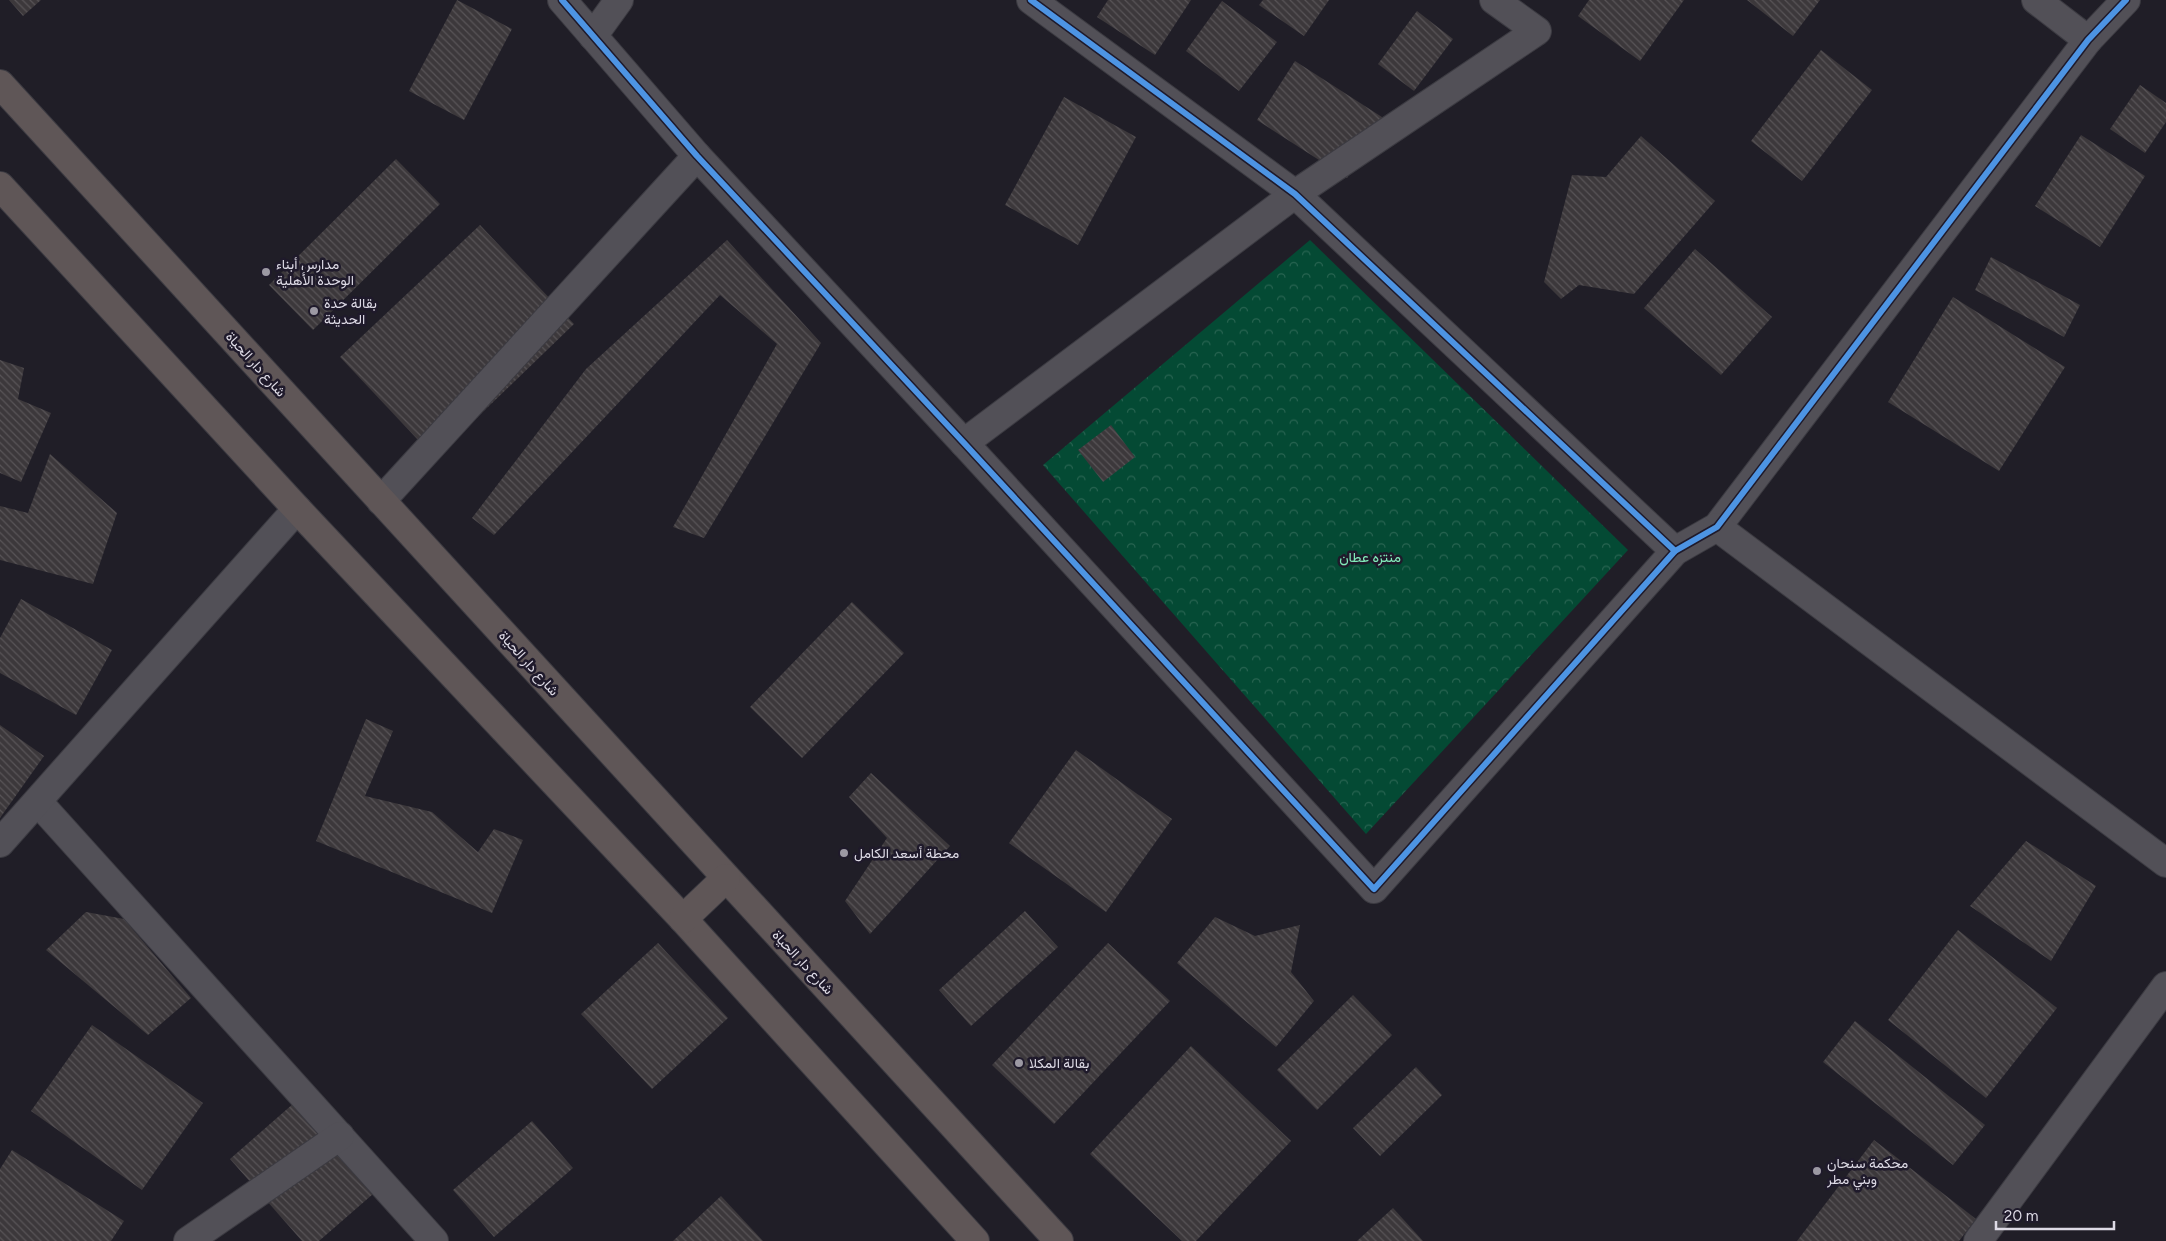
<svg xmlns="http://www.w3.org/2000/svg" width="2166" height="1241" viewBox="0 0 2166 1241" font-family="Figtree,Vazirmatn,sans-serif">
<defs>
<pattern id="park-crowns" width="20" height="18" patternUnits="userSpaceOnUse" patternTransform="scale(1.25)"><rect width="20" height="18" fill="#044a34"/><path d="M2 6a3 3 0 1 1 6 0M12 15a3 3 0 1 1 6 0" fill="none" stroke="#286451"/></pattern>
<pattern id="building-back-hatch" width="6" height="6" patternUnits="userSpaceOnUse" patternTransform="scale(1.25)"><rect width="6" height="6" fill="#3c383b"/><path d="M-1 5l2 2M0 0l6 6M5-1l2 2" fill="none" stroke="#585457"/></pattern>
</defs>
<rect width="100%" height="100%" fill="#201e27"/>
<polygon fill="url(#park-crowns)" points="1310,240 1628,550 1366,834 1043,465"/>
<g fill="url(#building-back-hatch)">
<polygon points="9,0 41,0 23,16"/>
<polygon points="457,0 512,29 464,120 409,91"/>
<polygon points="1108,0 1191,0 1155,55 1097,17"/>
<polygon points="1263,0 1329,0 1304,36 1259,5"/>
<polygon points="1589,0 1684,0 1640,61 1578,16"/>
<polygon points="1747,0 1820,0 1793,36"/>
<polygon points="1222,1 1277,42 1239,91 1186,51"/>
<polygon points="1417,11 1453,39 1414,91 1378,64"/>
<polygon points="1821,50 1872,90 1802,181 1751,141"/>
<polygon points="1295,61 1385,119 1347,178 1257,120"/>
<polygon points="2140,85 2166,103 2166,122 2145,153 2110,129"/>
<polygon points="1064,97 1136,137 1078,245 1005,205"/>
<polygon points="2081,135 2145,176 2100,247 2035,206"/>
<polygon points="1641,136 1715,201 1634,294 1579,285 1561,299 1544,282 1572,175 1606,177"/>
<polygon points="396,159 440,204 313,330 269,285"/>
<polygon points="480,225 574,324 435,458 340,357"/>
<polygon points="727,240 821,343 704,538 673,527 777,344 720,295 494,535 472,518 586,369"/>
<polygon points="1695,249 1772,317 1721,375 1644,308"/>
<polygon points="1991,257 2080,305 2064,337 1975,290"/>
<polygon points="1953,297 2065,367 1999,471 1888,402"/>
<polygon points="0,360 24,368 18,399 51,413 21,482 0,473"/>
<polygon points="1111,425 1135,457 1103,482 1078,450"/>
<polygon points="50,454 117,513 93,584 0,560 0,506 28,513"/>
<polygon points="21,599 112,650 76,715 0,673 0,638"/>
<polygon points="852,602 904,653 802,758 750,707"/>
<polygon points="366,719 393,731 365,796 432,812 478,852 494,829 523,840 492,913 316,841"/>
<polygon points="0,725 44,756 0,818"/>
<polygon points="1076,750 1172,819 1106,912 1009,843"/>
<polygon points="871,773 950,846 870,934 845,901 887,838 849,797"/>
<polygon points="2026,841 2096,886 2051,961 1970,906"/>
<polygon points="1025,911 1058,947 971,1026 939,990"/>
<polygon points="86,912 124,919 191,998 148,1035 46,950"/>
<polygon points="1215,917 1255,936 1300,925 1291,972 1314,1001 1276,1047 1177,963"/>
<polygon points="1958,930 2057,1008 1986,1098 1888,1020"/>
<polygon points="658,943 728,1018 652,1089 581,1014"/>
<polygon points="1108,943 1170,1001 1054,1124 992,1065"/>
<polygon points="1353,995 1392,1035 1317,1110 1277,1070"/>
<polygon points="1855,1021 1985,1125 1953,1165 1823,1062"/>
<polygon points="92,1025 203,1103 142,1190 31,1111"/>
<polygon points="1191,1046 1291,1141 1196,1241 1182,1241 1090,1154"/>
<polygon points="1416,1067 1442,1095 1380,1156 1353,1128"/>
<polygon points="294,1103 373,1194 319,1241 302,1241 230,1159"/>
<polygon points="532,1121 573,1168 494,1237 453,1190"/>
<polygon points="1874,1140 1976,1219 1959,1241 1797,1241"/>
<polygon points="12,1150 124,1221 111,1241 0,1241 0,1169"/>
<polygon points="721,1196 763,1241 673,1241"/>
<polygon points="1393,1208 1423,1241 1357,1241"/>
</g>
<g fill="none" stroke-linecap="round" stroke-linejoin="round">
<defs>
<g id="minor">
<polyline points="562,0 697,156 964,443 1374,889 1675,551 1717,527 2088,40 2126,0"/>
<polyline points="1031,0 1295,194 1675,551"/>
<polyline points="2036,0 2088,40"/>
<polyline points="593,36 619,0"/>
<polyline points="964,443 1295,194 1537,31 1494,0"/>
<polyline points="381,501 697,156"/>
<polyline points="1717,527 2166,863"/>
<polyline points="38,802 434,1241"/>
<polyline points="0,843 297,509"/>
<polyline points="188,1241 340,1136"/>
<polyline points="1978,1241 2166,986"/>
</g>
<g id="major">
<polyline points="0,84 1059,1241"/>
<polyline points="0,186 297,509 683,919 975,1241"/>
<polyline points="683,919 726,878"/>
</g>
</defs>
<use href="#minor" stroke="#3c3b42" stroke-width="30"/>
<use href="#major" stroke="#3c3b42" stroke-width="30"/>
<use href="#minor" stroke="#525057" stroke-width="28"/>
<use href="#major" stroke="#5f5657" stroke-width="28"/>
<defs>
<g id="cycleway">
<polyline points="562,0 697,156 964,443 1374,889 1675,551 1717,527 2088,40 2126,0"/>
<polyline points="1031,0 1295,194 1675,551"/>
</g>
</defs>
<use href="#cycleway" stroke="#1f1a2b" stroke-width="9"/>
<use href="#cycleway" stroke="#4d94e3" stroke-width="6"/>
</g>
<g fill="#9c99a3" stroke="#1f1a2b" stroke-width="2">
<circle cx="266" cy="272" r="5"/>
<circle cx="314" cy="311" r="5"/>
<circle cx="844" cy="853" r="5"/>
<circle cx="1019" cy="1063" r="5"/>
<circle cx="1817" cy="1171" r="5"/>
</g>
<g text-anchor="middle" stroke-width="5" stroke-linejoin="round" paint-order="stroke">
<g font-size="14" fill="#dedbe6" stroke="#1f1a2b" text-anchor="start">
<text x="276" y="269">مدارس أبناء<tspan x="276" dy="16">الوحدة الأهلية</tspan></text>
<text x="324" y="308">بقالة حدة<tspan x="324" dy="16">الحديثة</tspan></text>
<text x="854" y="858">محطة أسعد الكامل</text>
<text x="1029" y="1068">بقالة المكلا</text>
<text x="1827" y="1168">محكمة سنحان<tspan x="1827" dy="16">وبني مطر</tspan></text>
</g>
<g font-size="14" fill="#dedbe6" stroke="#1f1a2b">
<text transform="translate(256 364) rotate(48)" y="5">شارع دار الحياة</text>
<text transform="translate(529 663) rotate(48)" y="5">شارع دار الحياة</text>
<text transform="translate(803 962) rotate(47)" y="5">شارع دار الحياة</text>
</g>
<g font-size="14" fill="#82ecba" stroke="#1f1a2b">
<text x="1370" y="562">منتزه عطان</text>
</g>
</g>
<path d="M1996 1221v8h118v-8" fill="none" stroke="#dedbe6" stroke-width="2.5"/>
<text x="2004" y="1221" font-size="15" fill="#dedbe6" stroke="#1f1a2b" stroke-width="4" paint-order="stroke">20 m</text>
</svg>
